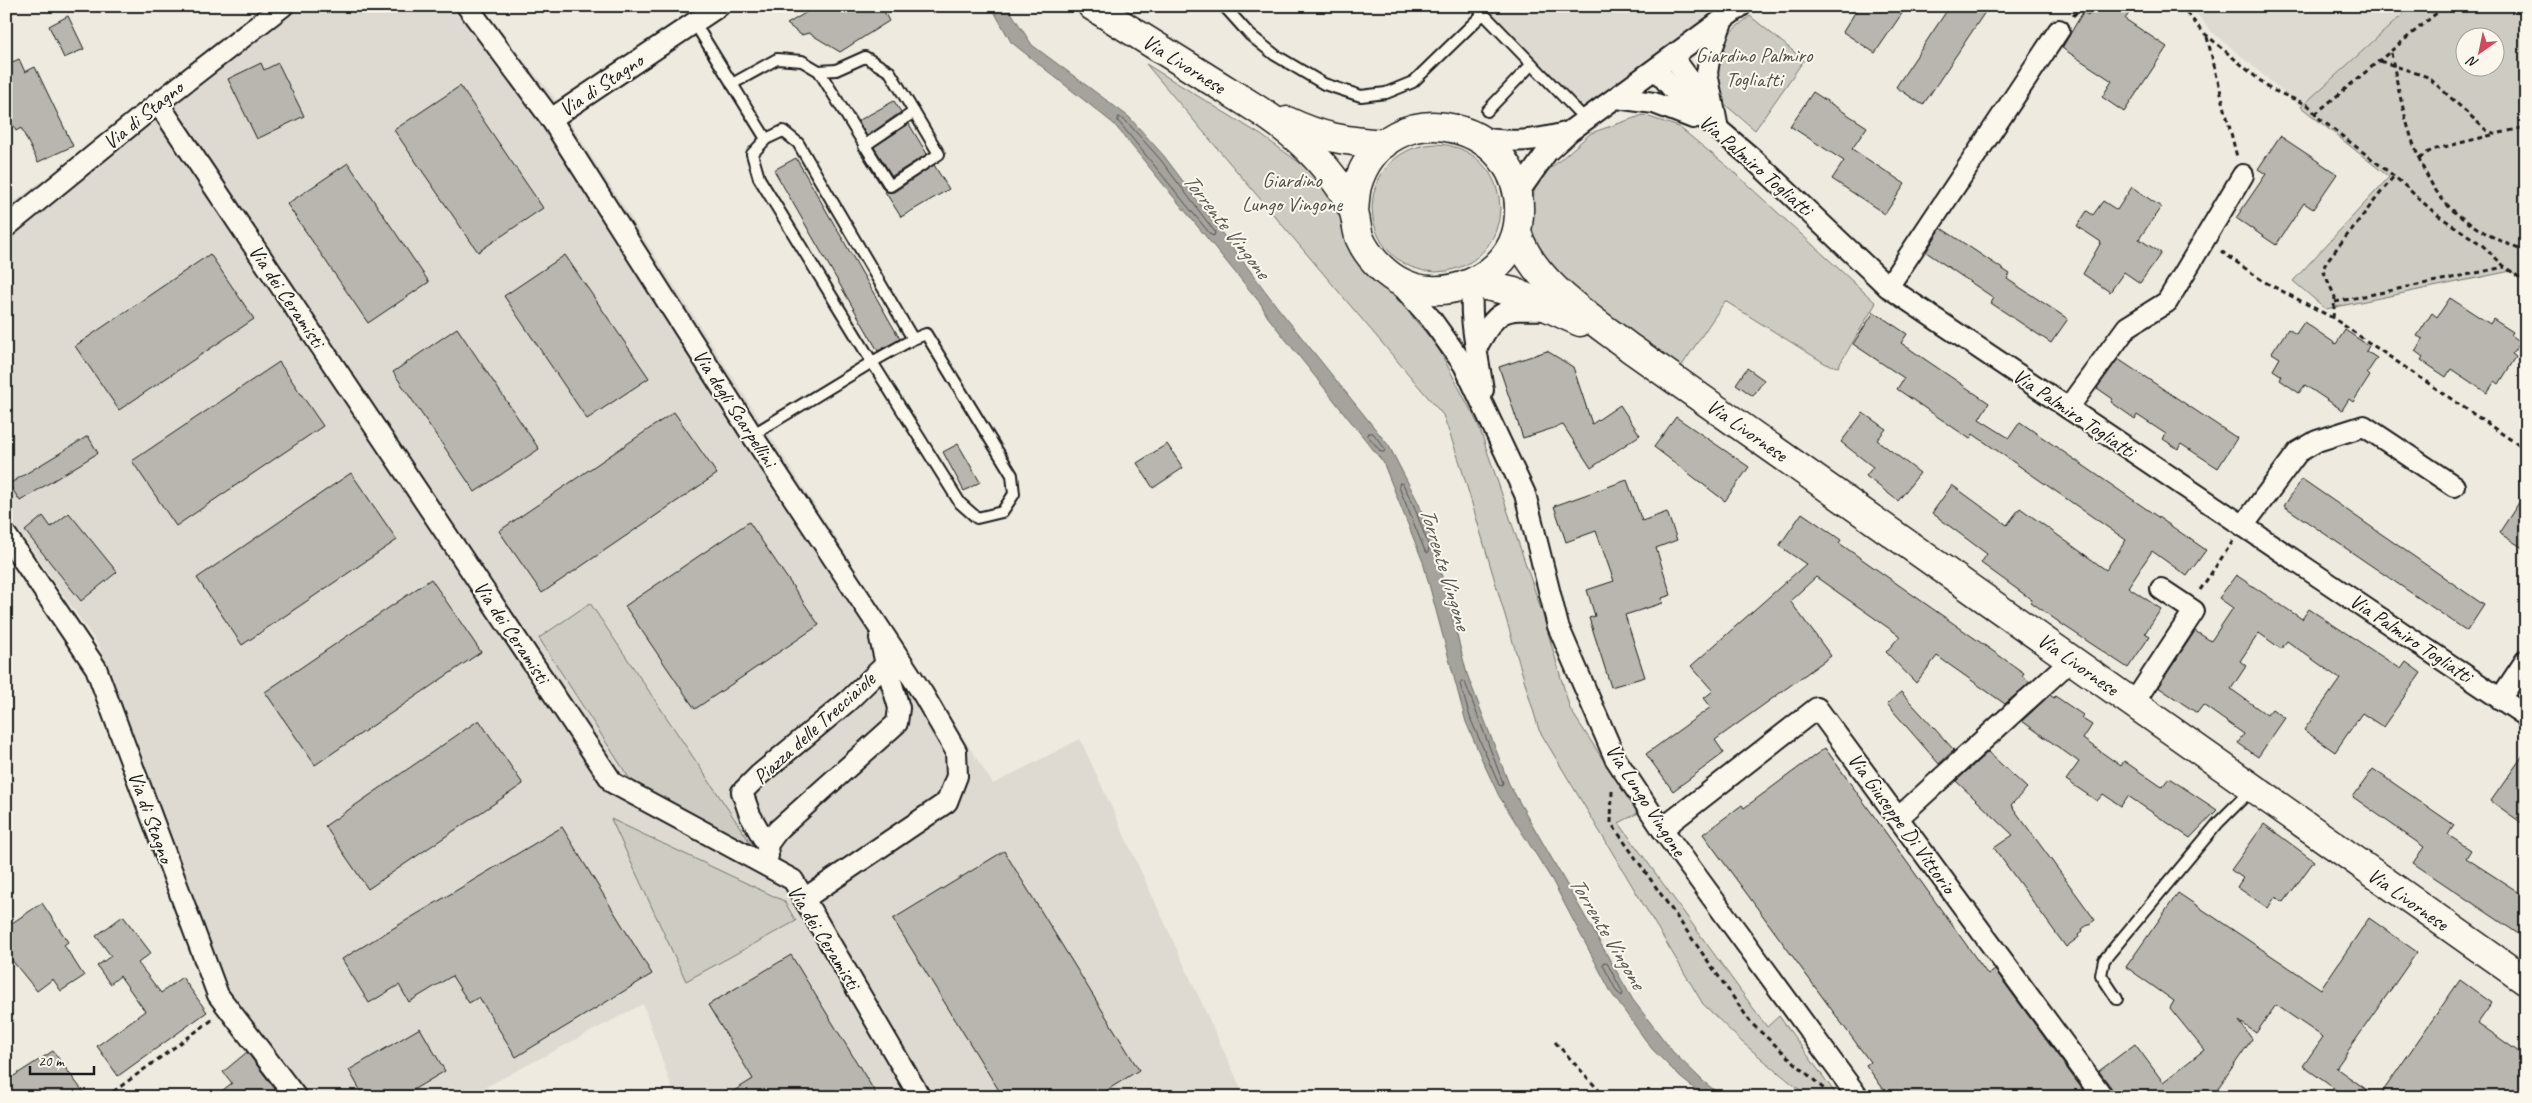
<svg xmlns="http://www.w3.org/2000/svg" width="2532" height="1103" viewBox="0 0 2532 1103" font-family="Caveat,sans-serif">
<rect width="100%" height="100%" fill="#eeeadf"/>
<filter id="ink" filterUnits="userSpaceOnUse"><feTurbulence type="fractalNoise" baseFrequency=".02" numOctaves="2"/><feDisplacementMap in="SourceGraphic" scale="10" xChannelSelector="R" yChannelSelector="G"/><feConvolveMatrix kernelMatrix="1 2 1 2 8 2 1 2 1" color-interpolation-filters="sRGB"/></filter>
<g filter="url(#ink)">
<g fill="#dedad1">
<polygon points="276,6 479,6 553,96 993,784 1080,739 1245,1097 675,1097 643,1004 467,1097 307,1097 229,991 99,646 6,513 6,208"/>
<polygon points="1476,6 1741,6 1586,120"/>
<polygon points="2190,6 2412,6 2301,107 2211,31"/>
</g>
<g fill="#ceccc2" stroke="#75746f" fill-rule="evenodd">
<path d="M2412 6H2526V282L2511 271 2326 309 2293 281 2389 177 2301 107ZM2464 38H2494V68H2464Z"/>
<polygon points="1750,16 1804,60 1755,130 1722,102 1716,82 1718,56 1728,34"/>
<polygon points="1146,64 1261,135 1311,171 1335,204 1360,261 1392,293 1437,346 1478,424 1542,612 1570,709 1638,813 1619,823 1767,1027 1779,1016 1838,1097 1808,1097 1743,1043 1703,1004 1539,730 1460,463 1443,415"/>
<polygon points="1643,115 1679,127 1727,166 1876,303 1838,367 1826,364 1725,301 1681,367 1565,283 1530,237 1534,191 1543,175 1591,133"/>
<circle cx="1436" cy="208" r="64"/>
<polygon points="590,603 762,860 640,795 539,638"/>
<polygon points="611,819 784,901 796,921 686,981"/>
</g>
<polygon fill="#a6a39d" stroke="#6f6d69" points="991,6 1007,6 1032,45 1129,117 1164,156 1278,308 1389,446 1419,504 1434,546 1467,674 1509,784 1633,1000 1673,1052 1704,1082 1723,1097 1705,1097 1681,1078 1652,1049 1612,994 1552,880 1499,796 1483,762 1466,722 1423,562 1383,462 1267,316 1261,304 1114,124 1011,42"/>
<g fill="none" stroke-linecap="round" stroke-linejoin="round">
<g stroke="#535250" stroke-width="1">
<polygon points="1119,117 1126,121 1160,159 1215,232 1214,236 1211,235 1118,121"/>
<polygon points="1369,433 1373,433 1385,449 1384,452 1381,452 1368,436"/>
<polygon points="1400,483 1403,484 1414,506 1429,547 1428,553 1425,551 1399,487"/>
<polygon points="1462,681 1465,682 1503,783 1502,786 1499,785 1471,720 1460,684"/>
<polygon points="1604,962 1607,963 1623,993 1622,996 1617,992 1603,965"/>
</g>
</g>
<g fill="#b9b6af" stroke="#1c1c1c">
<polygon points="817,6 881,6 889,21 840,52 809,33 801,35 787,24"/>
<polygon points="1859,6 1907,6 1875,53 1843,32"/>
<polygon points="1950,6 1989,6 1923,105 1896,87"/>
<polygon points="2094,6 2134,6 2125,19 2167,47 2124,112 2102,97 2112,81 2062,48 2083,12 2088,15"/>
<polygon points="68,16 84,49 64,58 49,26"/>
<polygon points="19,59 25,72 35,67 73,146 38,162 21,128 16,131 7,113 13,110 6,96 6,65"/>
<polygon points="261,63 264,70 278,63 304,116 257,139 228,79"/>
<polygon points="460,86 543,208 478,252 394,130"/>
<polygon points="1813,92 1867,127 1852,149 1905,184 1885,214 1832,179 1844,161 1790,126"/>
<polygon points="894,101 901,112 867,136 858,121"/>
<polygon points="909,124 927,154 892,176 874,147"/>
<polygon points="2280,136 2337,174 2313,209 2304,203 2276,245 2236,218 2266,174 2258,169"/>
<polygon points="860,152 887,192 894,192 934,165 949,189 901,217"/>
<polygon points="796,158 900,339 878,351 774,170"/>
<polygon points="348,163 429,282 368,323 287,204"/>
<polygon points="2132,187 2161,207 2139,239 2161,253 2140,283 2124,272 2110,292 2083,274 2101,242 2077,226 2087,211 2093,215 2103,201 2117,210"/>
<polygon points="1941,228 2010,274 2007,279 2068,319 2051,343 1991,303 1994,298 1926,252"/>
<polygon points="210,254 254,319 119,410 75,346"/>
<polygon points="565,255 649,378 587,419 504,296"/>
<polygon points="2450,298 2490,324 2493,319 2513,332 2511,335 2521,342 2512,354 2516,357 2499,384 2495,381 2487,393 2451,369 2446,377 2421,360 2423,357 2415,351 2423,339 2417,336 2432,313 2437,317"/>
<polygon points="1874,312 1907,334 1901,343 1989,403 1979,419 2009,438 2020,422 2206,550 2187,576 2152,551 2128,587 2161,609 2145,633 2150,636 2128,668 2063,625 2031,602 2032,600 1981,563 1987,554 1932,513 1952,485 2007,525 2020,508 2106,570 2126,540 1973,434 1970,439 1897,389 1904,378 1853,344"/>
<polygon points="2304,322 2336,344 2345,330 2369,346 2366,351 2377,358 2367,373 2370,376 2353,402 2349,399 2342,410 2305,385 2299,393 2280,380 2282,376 2273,370 2280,358 2272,353 2288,329 2296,334"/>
<polygon points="457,328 539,449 475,492 393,372"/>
<polygon points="1547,351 1573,367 1592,424 1620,405 1640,435 1591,468 1563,425 1523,438 1499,367"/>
<polygon points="2118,359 2237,438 2218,468 2181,444 2178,449 2163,439 2166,434 2137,415 2135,419 2111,402 2113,399 2097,388"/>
<polygon points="279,362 323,426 176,526 132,461"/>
<polygon points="1747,368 1764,380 1753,396 1736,384"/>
<polygon points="674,412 717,474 542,593 499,531"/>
<polygon points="1863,413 1886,429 1877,440 1920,473 1898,501 1866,476 1873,467 1841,442"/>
<polygon points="1676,417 1749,467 1725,501 1654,447"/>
<polygon points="88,436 98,453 20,501 9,484"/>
<polygon points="958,444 980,482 964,491 943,452"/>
<polygon points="1167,444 1183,468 1153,488 1137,463"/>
<polygon points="351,473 397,540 242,645 197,578"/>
<polygon points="2302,479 2484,605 2467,631 2284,506"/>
<polygon points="1627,480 1642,521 1667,512 1677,540 1656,548 1671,595 1662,598 1663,603 1625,615 1645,677 1611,687 1589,618 1595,616 1587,590 1614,581 1596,531 1566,542 1554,506"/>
<polygon points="2526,492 2526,550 2499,533"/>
<polygon points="69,513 117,572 81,601 25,531 43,516 51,527"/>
<polygon points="1802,513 1841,540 1839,543 2024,673 2022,676 2030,682 2005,704 1937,656 1916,683 1886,652 1900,636 1816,577 1790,601 1831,656 1715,740 1724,753 1673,791 1646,754 1711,707 1704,698 1713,691 1691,666 1806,564 1779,546"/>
<polygon points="749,522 819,625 695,709 625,606"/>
<polygon points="2236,575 2302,619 2309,609 2401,669 2406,662 2421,673 2383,727 2362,713 2335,752 2304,730 2340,679 2287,641 2281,649 2259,633 2240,661 2246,666 2231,689 2267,715 2272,709 2285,718 2258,757 2238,743 2244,734 2203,705 2197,713 2158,687 2195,631 2211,641 2233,608 2219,598"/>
<polygon points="431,579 481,652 315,765 265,692"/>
<polygon points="1901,692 1954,750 1939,764 1887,704"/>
<polygon points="2050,695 2054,698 2055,696 2083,715 2081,718 2092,725 2083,739 2121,766 2124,761 2162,787 2169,778 2217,810 2190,838 2128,796 2121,806 2103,794 2097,801 2066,780 2079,762 2022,721"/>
<polygon points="479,720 523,784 368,889 325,826"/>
<polygon points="1825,748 1988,975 1995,970 2088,1097 1889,1097 1866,1065 1870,1062 1703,834 1742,805 1744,808"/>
<polygon points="2526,751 2526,826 2491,801"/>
<polygon points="1988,752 2027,788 2011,805 2095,920 2082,929 2083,931 2078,935 2079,937 2066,947 1994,848 2013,835 1956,781"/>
<polygon points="2373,769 2454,825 2448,835 2471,850 2466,858 2526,897 2526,939 2413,863 2424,847 2353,797"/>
<polygon points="2264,824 2314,861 2284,902 2275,897 2268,908 2237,887 2243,878 2231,870"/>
<polygon points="562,827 652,974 516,1057 479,997 469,1003 452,976 409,1002 399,985 369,1003 342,959"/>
<polygon points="1004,851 1139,1070 1096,1097 1003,1097 893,919"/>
<polygon points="2178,893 2321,989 2369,918 2417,952 2336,1068 2377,1097 2346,1097 2303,1066 2323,1037 2276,1005 2256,1033 2239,1021 2252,1039 2218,1088 2225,1097 2115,1097 2113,1090 2099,1071 2135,1044 2163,1082 2204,1050 2170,1008 2174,1001 2126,967"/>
<polygon points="42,903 68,942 64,945 84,976 61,991 53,979 37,991 6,953 6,927"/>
<polygon points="123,916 151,953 138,963 161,993 182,977 207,1012 118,1076 97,1046 145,1011 120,976 110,984 97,966 111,956 96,936"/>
<polygon points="791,955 878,1097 724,1097 753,1079 708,1005"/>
<polygon points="2460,980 2492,1003 2478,1023 2526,1057 2526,1097 2379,1097"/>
<polygon points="420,1028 445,1071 401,1097 364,1097 349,1070"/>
<polygon points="53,1051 87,1097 6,1097 6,1081"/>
<polygon points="247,1052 281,1097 214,1097 232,1083 223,1072"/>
</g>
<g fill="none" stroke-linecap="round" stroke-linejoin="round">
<defs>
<g id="lane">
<polyline points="1224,6 1250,35 1275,55 1324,84 1361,96 1386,93 1413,82 1483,14"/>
<polyline points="1476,6 1586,120"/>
<polyline points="694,22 766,139"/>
<polyline points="819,71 836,70 865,57 890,72 914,112"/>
<polyline points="732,84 777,59 802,61 819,71 890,186 939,154 914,112 864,146"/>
<polyline points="1487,111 1532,64"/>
<polyline points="752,435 872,362 960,503 977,518 1002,512 1014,494 1012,475 926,334 913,339 798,143 783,131 766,139 752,154 759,178 872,362 913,339"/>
<polyline points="2117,999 2101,975 2104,960 2218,823 2252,789"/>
</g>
<g id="street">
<polyline points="467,6 551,119 719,6"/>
<polyline points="1673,57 1700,94 1709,111"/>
<polyline points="1656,69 1686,105 1718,129 1752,158 1888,287 2526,716"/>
<polyline points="1616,98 1654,103 1693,118"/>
<polyline points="158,103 613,783 793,880 920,1097"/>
<polyline points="551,119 752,435 923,694 956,751 957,776 947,802 804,899"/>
<polyline points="1718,129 1707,73 1710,54 1723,19"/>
<path d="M1480 138C1513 143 1534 141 1566 133"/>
<polyline points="1518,193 1547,152 1570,131 1741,6"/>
<polyline points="6,227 158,103 283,6"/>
<polyline points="1398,282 1431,319 1464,365 1525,494 1558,626 1615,758 1662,829 1858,1097"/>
<path d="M1473 283C1468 318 1478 355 1483 390"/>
<polyline points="1888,287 2059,30"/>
<path d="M1477 347C1498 307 1504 309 1546 310"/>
<polyline points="2068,408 2127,327 2167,302 2243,175"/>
<polyline points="2243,526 2298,452 2317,441 2364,426 2454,486"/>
<polyline points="6,535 96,668 218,995 296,1097"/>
<polyline points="2500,699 2526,660"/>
<polyline points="2133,704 2194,611 2161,589"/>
<polyline points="1898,818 2071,660"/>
<polyline points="1662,829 1817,708 2103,1097"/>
<polyline points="767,845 750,815 742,792 759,775 848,701 886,664 880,638"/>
<polyline points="768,856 767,845 778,830 897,723 899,708 886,664"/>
</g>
<g id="primary">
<path d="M1092 6C1132 31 1172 56 1212 81 1244 101 1280 121 1307 148 1325 166 1342 186 1353 210 1357 219 1356 230 1360 239 1367 255 1382 271 1397 280 1442 307 1510 278 1518 225 1533 120 1386 86 1357 186 1355 194 1355 203 1354 211"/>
<path d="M1287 121C1323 138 1345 141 1384 144"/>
<path d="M1517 232C1531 281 1591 318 1630 348L2526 981"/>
<polyline points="1473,283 1514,292 1580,322"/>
</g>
</defs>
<use href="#lane" stroke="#1c1c1c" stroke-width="14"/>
<use href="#street" stroke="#1c1c1c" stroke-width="24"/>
<use href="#primary" stroke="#1c1c1c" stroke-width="31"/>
<g stroke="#1c1c1c" stroke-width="3" stroke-dasharray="5 4" stroke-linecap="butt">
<polyline points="2181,6 2204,33 2270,89 2308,105 2320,119 2394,176 2436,214 2481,244 2505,267 2526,282"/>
<polyline points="2073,16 2083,6"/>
<polyline points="2207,37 2237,157"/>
<path d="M2391 53C2401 102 2415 180 2456 213 2476 230 2502 242 2526 252"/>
<polyline points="2380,61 2428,77 2486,130 2496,134 2526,127"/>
<polyline points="2315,114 2445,6"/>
<polyline points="2419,158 2432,150 2496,134"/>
<polyline points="2221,251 2263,281 2333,318 2526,450"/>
<polyline points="2335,302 2505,267"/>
<polyline points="2333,318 2335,297 2323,270 2326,262 2394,176"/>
<polyline points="2200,590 2233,541"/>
<polyline points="1612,791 1611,823 1752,1024 1825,1090"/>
<polyline points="1555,1042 1605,1097"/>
<polyline points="106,1097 212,1020"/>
</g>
<use href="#lane" stroke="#fbf7ec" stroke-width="10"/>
<use href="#street" stroke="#fbf7ec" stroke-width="20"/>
<use href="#primary" stroke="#fbf7ec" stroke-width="28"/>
</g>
</g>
<g text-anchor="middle" stroke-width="4" stroke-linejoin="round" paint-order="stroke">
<g font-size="21" fill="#51514e" stroke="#fbf7ec">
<text x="1754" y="62">Giardino Palmiro<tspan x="1754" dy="24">Togliatti</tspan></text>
<text x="1292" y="187">Giardino<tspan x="1292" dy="24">Lungo Vingone</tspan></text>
</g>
<g font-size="21" fill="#1c1c1c" stroke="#fbf7ec">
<text transform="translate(1184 64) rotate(32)" y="7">Via Livornese</text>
<text transform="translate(601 85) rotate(-34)" y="7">Via di Stagno</text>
<text transform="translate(143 115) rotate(-39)" y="7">Via di Stagno</text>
<text transform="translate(1756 165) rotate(41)" y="7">Via Palmiro Togliatti</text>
<text transform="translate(287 296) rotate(56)" y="7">Via dei Ceramisti</text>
<text transform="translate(735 408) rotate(57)" y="7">Via degli Scarpellini</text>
<text transform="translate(2074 413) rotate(34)" y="7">Via Palmiro Togliatti</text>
<text transform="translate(1747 430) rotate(35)" y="7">Via Livornese</text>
<text transform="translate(512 632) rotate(56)" y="7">Via dei Ceramisti</text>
<text transform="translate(2411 638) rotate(34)" y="7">Via Palmiro Togliatti</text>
<text transform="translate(2078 664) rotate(35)" y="7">Via Livornese</text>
<text transform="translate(814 728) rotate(-42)" y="7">Piazza delle Trecciaiole</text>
<text transform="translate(1646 800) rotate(57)" y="7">Via Lungo Vingone</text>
<text transform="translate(151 817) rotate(70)" y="7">Via di Stagno</text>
<text transform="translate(1902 823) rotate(54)" y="7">Via Giuseppe Di Vittorio</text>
<text transform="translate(2408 899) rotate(35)" y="7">Via Livornese</text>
<text transform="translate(824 937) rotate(58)" y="7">Via dei Ceramisti</text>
</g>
<g font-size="22" font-style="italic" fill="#5a5956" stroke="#fbf7ec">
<text transform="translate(1227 225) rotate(52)" y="8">Torrente Vingone</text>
<text transform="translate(1446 568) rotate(73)" y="8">Torrente Vingone</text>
<text transform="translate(1608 932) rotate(59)" y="8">Torrente Vingone</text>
</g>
</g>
<rect width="2532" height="1103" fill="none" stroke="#fbf7ec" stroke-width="25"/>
<rect x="12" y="12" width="2507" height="1078" fill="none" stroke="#1c1c1c" stroke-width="2" filter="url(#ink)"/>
<g transform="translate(2480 52) rotate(213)"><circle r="24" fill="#fbf7ec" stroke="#a29f99"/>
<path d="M0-4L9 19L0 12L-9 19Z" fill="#d1495b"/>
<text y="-8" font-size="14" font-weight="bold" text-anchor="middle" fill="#1c1c1c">N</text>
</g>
<path d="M30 1066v8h64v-8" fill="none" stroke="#1c1c1c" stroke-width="2.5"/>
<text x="38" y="1066" font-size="15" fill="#1c1c1c" stroke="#fbf7ec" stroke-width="4" paint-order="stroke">20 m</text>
</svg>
